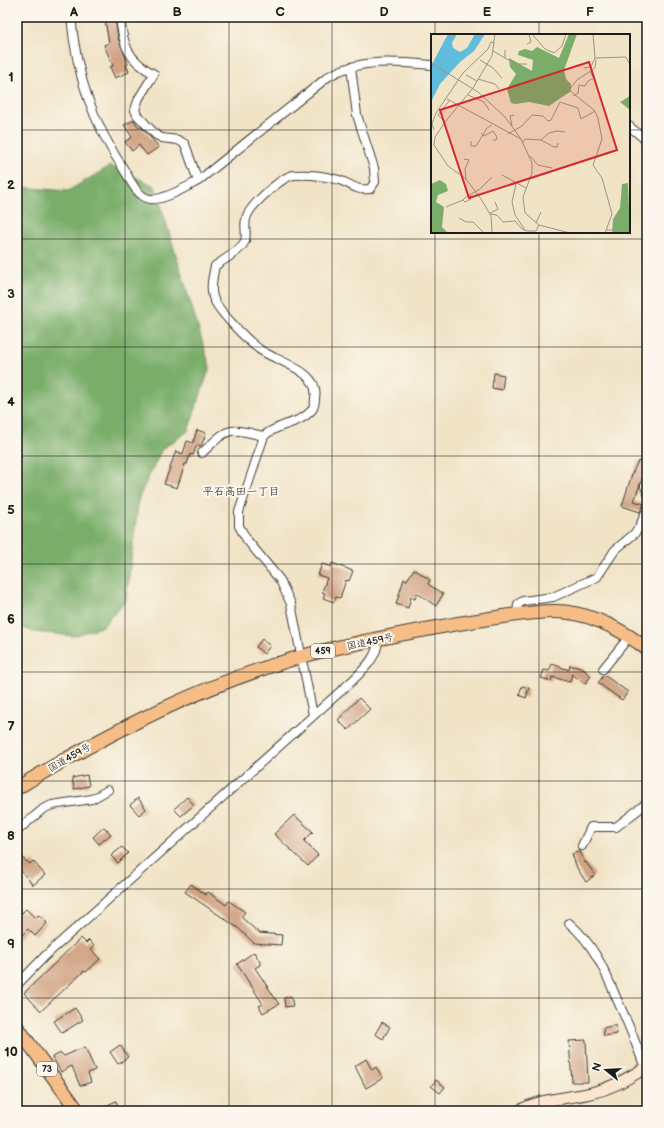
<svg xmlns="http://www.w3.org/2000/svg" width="664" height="1128" viewBox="0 0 664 1128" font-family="'Balsamiq Sans','Klee One',sans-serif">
<rect width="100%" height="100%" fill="#fbf7ec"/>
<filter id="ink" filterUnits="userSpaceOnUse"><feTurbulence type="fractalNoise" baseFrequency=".025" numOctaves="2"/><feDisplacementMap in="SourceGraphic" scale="8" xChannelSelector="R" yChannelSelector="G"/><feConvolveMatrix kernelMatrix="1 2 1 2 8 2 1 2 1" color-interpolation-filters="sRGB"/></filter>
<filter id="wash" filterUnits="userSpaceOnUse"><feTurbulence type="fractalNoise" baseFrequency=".012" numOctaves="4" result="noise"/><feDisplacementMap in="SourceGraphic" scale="16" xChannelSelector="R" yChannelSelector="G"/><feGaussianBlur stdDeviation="0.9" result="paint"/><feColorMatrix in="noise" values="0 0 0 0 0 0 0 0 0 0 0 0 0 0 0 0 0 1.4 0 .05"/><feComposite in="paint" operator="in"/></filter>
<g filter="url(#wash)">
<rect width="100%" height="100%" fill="#f1e3c6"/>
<polygon fill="#79ad69" stroke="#4a6442" points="110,166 155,186 210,367 188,431 162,449 139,497 126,600 103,626 74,636 34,632 17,625 17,187 68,191"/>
<g id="blocks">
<g fill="#d1a383">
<polygon points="115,18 118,38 128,64 126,65 129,72 115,78 110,67 113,66 104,45 109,43 105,20"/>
<polygon points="134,120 139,128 141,127 159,147 147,155 139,145 132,151 125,142 132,137 124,125"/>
<polygon points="494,373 504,375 502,390 492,388"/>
<polygon points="197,430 206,433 201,446 197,445 193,455 190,454 187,464 185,464 177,488 164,484 176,451 183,454 187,441 193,443"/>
<polygon points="638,461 647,465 634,501 644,504 640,512 622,506 632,474"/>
<polygon points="332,563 353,571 349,581 346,580 340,598 336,597 334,602 323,598 325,593 322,592 327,578 318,575 322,564 331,567"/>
<polygon points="414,569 430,580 428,584 443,594 436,606 417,593 415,599 411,597 408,608 396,604 404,579 407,580"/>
<polygon points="262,639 270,646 264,654 256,647"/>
<polygon points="552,664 569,670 570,665 583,669 591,676 585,684 572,674 570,682 552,677 551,681 541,678 544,670 549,671"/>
<polygon points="604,675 628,692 622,700 598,683"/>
<polygon points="522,686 529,688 526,698 519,695"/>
<polygon points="359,698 370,709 348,730 338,720"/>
<polygon points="87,775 89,786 74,789 72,778"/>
<polygon points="187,797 194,805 181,816 174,809"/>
<polygon points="138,798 146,809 139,815 130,805"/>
<polygon points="294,815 313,832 304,841 318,855 308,866 274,834"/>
<polygon points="104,827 111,834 99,844 93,837"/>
<polygon points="122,847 128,853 118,863 111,856"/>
<polygon points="580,851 585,863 586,862 595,875 586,882 577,868 572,854"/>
<polygon points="17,854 30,864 33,861 45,875 33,885 17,866"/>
<polygon points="191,884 206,895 208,892 226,905 229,901 245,912 241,917 259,933 282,935 281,945 254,943 238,928 185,892"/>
<polygon points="17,907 22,913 26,909 35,918 39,915 47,923 35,936 28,929 17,940"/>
<polygon points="81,938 86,943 89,940 94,946 91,949 100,959 86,972 84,971 41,1011 24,993"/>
<polygon points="254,952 260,962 260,965 255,968 279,1004 263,1013 259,1006 263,1004 237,964"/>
<polygon points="291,996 293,1006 285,1007 284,998"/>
<polygon points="75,1008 83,1020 62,1033 54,1021"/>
<polygon points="382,1022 390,1027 383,1039 375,1034"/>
<polygon points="616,1025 617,1034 604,1036 603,1028"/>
<polygon points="586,1040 588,1082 572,1082 569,1041"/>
<polygon points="120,1045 128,1057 118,1064 110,1052"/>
<polygon points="85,1047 95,1070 88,1073 91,1082 80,1086 72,1066 61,1072 52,1057 61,1053 64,1056"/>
<polygon points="366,1059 372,1070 376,1067 383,1078 366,1088 355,1066"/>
<polygon points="436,1080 445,1087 440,1093 431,1086"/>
<polygon points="116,1101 120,1111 95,1111"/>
</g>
</g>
</g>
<g filter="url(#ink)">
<use href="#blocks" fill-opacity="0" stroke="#3c3a36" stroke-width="1"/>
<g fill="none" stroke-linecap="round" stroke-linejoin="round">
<defs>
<g id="minor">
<path d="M71 17C77 78 92 121 126 173 131 182 138 197 150 199 163 201 186 187 198 181L329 76C360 58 398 62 432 65"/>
<path d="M120 17C123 46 128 60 154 74L139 98 135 110 137 115 156 135 162 138 178 140 185 144 198 181"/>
<polyline points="629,126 647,141"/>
<path d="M202 453C230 426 227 428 264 436"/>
<polyline points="645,486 647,492"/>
<polyline points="517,615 518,604 523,601 553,597 597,577 615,550 634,534 640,526 647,509"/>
<polyline points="603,669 629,637"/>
<path d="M313 715 291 604 280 580 247 540 239 526V512L264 436C278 423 299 425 312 410 314 407 315 402 315 398 321 370 274 361 259 349 247 340 217 310 213 297 210 287 213 276 215 266 224 259 240 252 245 241 247 234 244 226 246 219 248 207 281 177 294 175 308 174 325 176 339 180 352 184 355 191 370 189L375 182 374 168 357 115 351 67"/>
<polyline points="17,831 43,809 52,805 92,799 108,790"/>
<polyline points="582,846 591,827 616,827 647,803"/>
<path d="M569 923C596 946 606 974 619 1004 629 1025 637 1046 645 1068"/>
<path d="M17 985 45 956 352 681C364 669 378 657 378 639"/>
</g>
<path id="secondary" d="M519 1111C542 1098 566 1099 591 1093 613 1088 628 1078 647 1067"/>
<polyline id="primary" points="17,1027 78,1111"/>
<path id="trunk" d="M17 788C111 731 211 680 318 652 356 643 395 635 434 628 463 622 492 618 521 614 535 613 550 610 565 612 594 615 624 631 647 649"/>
</defs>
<use href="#minor" stroke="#3c3a36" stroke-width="10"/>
<use href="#secondary" stroke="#3c3a36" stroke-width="13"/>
<use href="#primary" stroke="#3c3a36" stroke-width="15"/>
<use href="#trunk" stroke="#3c3a36" stroke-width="15"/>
<use href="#minor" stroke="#fff" stroke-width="8"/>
<use href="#secondary" stroke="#fbe5cf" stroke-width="11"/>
<use href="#primary" stroke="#f6be86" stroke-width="13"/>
<use href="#trunk" stroke="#f6be86" stroke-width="13"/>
</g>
</g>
<path fill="none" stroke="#1c1c1c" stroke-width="1" stroke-opacity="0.55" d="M125 17V1111M229 17V1111M332 17V1111M435 17V35M539 17V35M17 130H432M629 130H647M435 232V1111M539 232V1111M17 239H647M17 347H647M17 456H647M17 564H647M17 672H647M17 781H647M17 889H647M17 998H647"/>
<g text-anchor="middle" stroke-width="4" stroke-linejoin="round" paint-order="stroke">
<g fill="#fbf7ec" stroke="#5f5e5a" stroke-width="1">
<rect x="311" y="644" width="24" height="14" rx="3"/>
<rect x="37" y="1062" width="20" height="14" rx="3"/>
</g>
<g font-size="9" font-weight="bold" fill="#1c1c1c">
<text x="323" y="654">459</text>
<text x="47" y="1072">73</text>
</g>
<g font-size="10" fill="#1c1c1c" stroke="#fbf7ec">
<text transform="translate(370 641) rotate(-12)" y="4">国道459号</text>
<text transform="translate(69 757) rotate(-30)" y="4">国道459号</text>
</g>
<g font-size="11" fill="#1c1c1c" stroke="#fbf7ec">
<text x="241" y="495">平石高田一丁目</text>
</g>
</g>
<g transform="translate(431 34)">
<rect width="199" height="199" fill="#f1e3c6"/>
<path d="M138 0H146L133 36 135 45 140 50V57L118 72 98 68 84 70 80 69 76 55 85 40 79 33 78 24 101 37 102 26 87 21 88 17 94 15 101 17 106 13 128 24ZM199 62V76L189 68ZM9 146 15 150 17 157 7 161 5 168 13 173 11 193 17 199H0V150ZM197 149 199 199H181L182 185 189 174 191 150Z" fill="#79ad69"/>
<path d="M17 0H26L21 9 22 14 29 18 36 14 44 0H54L43 17 29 28 9 50 0 68V32Z" fill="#5fbcdd"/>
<path fill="none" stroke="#9c9382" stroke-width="1" d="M101 0 114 15 123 19 131 12 135 0M96 10 100 8 98 0M62 17 74 24V16M74 24 85 30H96M164 24 195 23 199 31M49 26 62 34 71 44M165 26 164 34 146 46 138 56 163 76 167 84 171 105 162 131 171 144 181 180 174 199M0 29 47 58 74 83 90 105 101 129V139L92 163 94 179 108 191 139 199M153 34 160 33 164 24 162 0M35 41 46 47M47 45 64 50 68 55M42 54 61 22 64 0M42 54 14 88 4 103 3 111 17 132 35 145 50 165 60 182 61 199M37 61 53 68 58 76M142 62 147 59 148 51 154 52 157 47 163 44 159 38M16 65 90 105M14 88 7 81 19 66M81 92 79 82 83 81M3 96 1 90 5 79 32 39 57 15 60 8 63 9M50 99 53 102 62 97 66 103 65 106H62M77 100 91 92 101 81 112 82 117 87 120 86 129 68 147 74 150 85 164 77M110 106 123 113H126L127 109M40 107V112H45L56 94 61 91M92 108 94 105 110 106 118 99 126 97 134 98M99 122 107 131 121 134M33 125 38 126 34 135 35 146M71 141 95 154M85 150 81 168 84 181 94 196M39 161 40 165 34 168 32 166 35 163 49 155 61 143M15 173 32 166M59 179 67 175 64 168M59 180 66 181 72 188 84 187 91 195 96 197H105L108 191M28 184 35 188H42L53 199M105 189 110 178M175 196H183L186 187"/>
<path fill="#d62828" fill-opacity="0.15" stroke="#d62828" stroke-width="2" d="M158 28 186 116 38 164 9 76Z"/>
<rect width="199" height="199" fill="none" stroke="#1c1c1c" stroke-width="2"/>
</g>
<rect width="664" height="1128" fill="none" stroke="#fbf7ec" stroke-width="44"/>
<g transform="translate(606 1070) rotate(288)" stroke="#fbf7ec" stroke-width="3" paint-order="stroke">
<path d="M0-3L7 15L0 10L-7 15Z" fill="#1c1c1c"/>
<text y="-6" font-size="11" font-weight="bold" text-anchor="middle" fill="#1c1c1c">N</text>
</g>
<rect x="22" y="22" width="620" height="1084" fill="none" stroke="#1c1c1c" stroke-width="1.5"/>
<g font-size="13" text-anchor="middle" font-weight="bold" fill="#1c1c1c">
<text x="74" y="16">A</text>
<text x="177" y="16">B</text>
<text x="280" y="16">C</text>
<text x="384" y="16">D</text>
<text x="487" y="16">E</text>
<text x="590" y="16">F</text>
<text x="11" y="81">1</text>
<text x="11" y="189">2</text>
<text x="11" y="298">3</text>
<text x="11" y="406">4</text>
<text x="11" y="514">5</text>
<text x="11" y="623">6</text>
<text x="11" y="731">7</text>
<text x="11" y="840">8</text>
<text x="11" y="948">9</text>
<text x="11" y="1056">10</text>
</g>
</svg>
